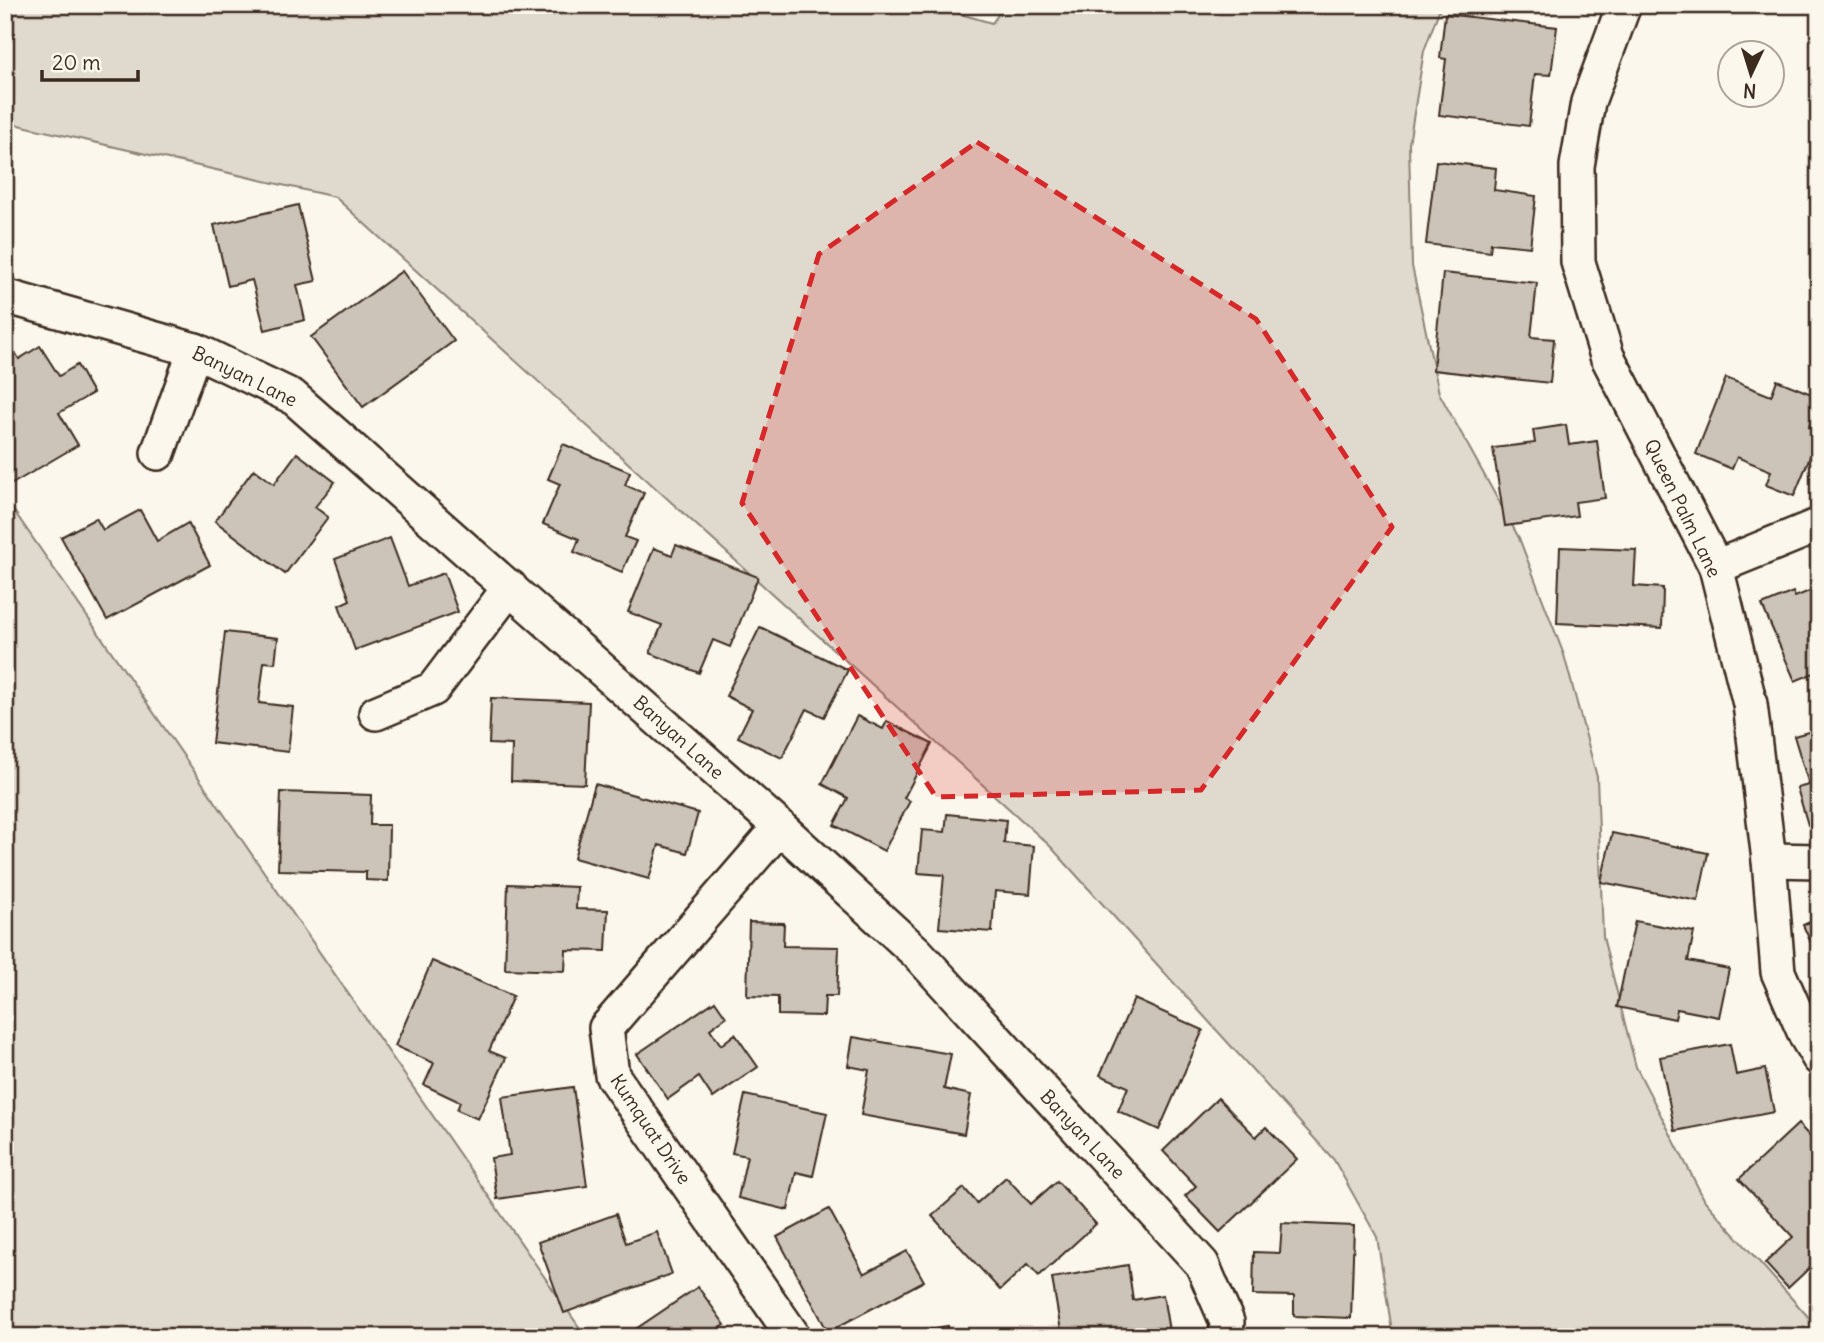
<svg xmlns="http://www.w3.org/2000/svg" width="1824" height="1342" viewBox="0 0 1824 1342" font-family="Delius,sans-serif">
<rect width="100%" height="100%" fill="#fbf7ec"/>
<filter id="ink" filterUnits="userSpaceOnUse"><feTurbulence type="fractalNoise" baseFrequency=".0143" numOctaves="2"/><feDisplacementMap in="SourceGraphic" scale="14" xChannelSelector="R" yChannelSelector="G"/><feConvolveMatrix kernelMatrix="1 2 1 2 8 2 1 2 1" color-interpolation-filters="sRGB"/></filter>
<g filter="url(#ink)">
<g fill="#dfd9ce" stroke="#8d8276" stroke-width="2">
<polygon points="5,5 929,5 992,23 1005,5 1441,5 1424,51 1409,144 1412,266 1439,393 1519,538 1564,655 1597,777 1603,937 1636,1067 1705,1201 1819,1329 1819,1337 1393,1337 1377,1237 1334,1160 1050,846 335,197 5,122"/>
<polygon points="5,498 586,1337 5,1337"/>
</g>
<g fill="#ccc4b9" stroke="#3b2a1e" stroke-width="2">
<polygon points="1445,14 1557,27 1551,75 1535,74 1529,126 1439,115 1446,59 1440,58"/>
<polygon points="1436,161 1496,168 1494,190 1536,196 1530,247 1491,243 1490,252 1426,244"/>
<polygon points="298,205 316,281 297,285 305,320 265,330 252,280 228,286 214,225"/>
<polygon points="402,271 454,341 363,407 311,337"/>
<polygon points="1443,273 1537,283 1531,337 1554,339 1550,383 1433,370"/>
<polygon points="5,335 19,359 40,346 59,376 77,365 93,393 59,413 78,445 12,484 5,473"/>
<polygon points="1726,378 1771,396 1777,380 1819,397 1809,427 1819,431 1819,435 1794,496 1766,485 1771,471 1737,457 1732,469 1696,454"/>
<polygon points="1566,425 1569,445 1597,441 1605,498 1575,502 1577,516 1505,526 1493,448 1535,443 1533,430"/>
<polygon points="563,444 630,472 625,485 644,493 625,537 636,541 622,572 574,552 579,539 543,524 560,484 548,479"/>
<polygon points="297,453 335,482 315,507 328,517 285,574 215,521 254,469 274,484"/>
<polygon points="140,510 157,541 188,523 210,565 107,620 61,537 96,518 103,530"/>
<polygon points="390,538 408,586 444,573 458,612 355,650 339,605 350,600 335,559"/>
<polygon points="676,545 758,577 730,647 713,640 699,673 650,653 662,625 628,612 654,548 672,555"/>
<polygon points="1560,547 1636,550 1634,586 1663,588 1662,628 1557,623"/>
<polygon points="1819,587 1819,671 1795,681 1762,605 1793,592 1795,597"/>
<polygon points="760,627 848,670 824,717 807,709 782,758 738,737 752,709 726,696"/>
<polygon points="225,632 278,638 275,663 264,662 259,703 293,707 288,752 212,743"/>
<polygon points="491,698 589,702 585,784 511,781 512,745 489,744"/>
<polygon points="857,716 883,729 887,721 932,744 904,798 910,801 884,851 834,825 848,798 822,784"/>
<polygon points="1819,729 1819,821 1808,825 1797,788 1809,785 1794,736"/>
<polygon points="595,784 698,813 687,853 659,845 649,879 574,858"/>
<polygon points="281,792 371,795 370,825 389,825 388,881 366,880 366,872 278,870"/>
<polygon points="947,814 1006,820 1004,843 1034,846 1030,894 995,891 992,932 939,928 944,875 918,873 922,830 945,832"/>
<polygon points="1612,833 1708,853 1698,901 1601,882"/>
<polygon points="508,884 577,887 576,909 608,910 606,951 566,950 565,971 505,969"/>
<polygon points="1819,918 1819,961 1803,925"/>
<polygon points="1635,921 1694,932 1688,961 1729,969 1719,1017 1677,1009 1675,1019 1617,1007"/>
<polygon points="749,922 784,923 783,946 839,947 837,996 825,996 824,1016 778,1015 778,997 747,996"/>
<polygon points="432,961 513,996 489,1051 506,1058 478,1119 457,1110 460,1102 424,1085 434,1063 395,1046"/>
<polygon points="1134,999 1203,1030 1159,1130 1118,1111 1128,1087 1100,1075"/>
<polygon points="715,1001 726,1017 710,1029 721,1045 735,1034 758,1067 713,1098 699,1077 668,1099 637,1054"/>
<polygon points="853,1037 951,1054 944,1089 971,1095 964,1134 861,1115 869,1070 848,1066"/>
<polygon points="1730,1044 1736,1075 1765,1069 1774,1112 1675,1131 1660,1057"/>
<polygon points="573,1087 587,1186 497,1199 491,1158 510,1155 502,1097"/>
<polygon points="745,1095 827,1113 813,1176 796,1172 788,1210 738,1198 747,1156 732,1153"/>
<polygon points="1218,1098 1256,1137 1266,1127 1297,1159 1220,1232 1185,1196 1196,1186 1163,1151"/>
<polygon points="1798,1124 1819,1146 1819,1160 1813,1166 1819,1172 1819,1259 1788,1288 1765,1263 1793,1237 1739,1179"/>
<polygon points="1006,1177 1031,1204 1057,1181 1096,1224 1039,1276 1028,1264 1000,1290 932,1216 964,1188 977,1203"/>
<polygon points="829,1209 864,1274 907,1251 924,1281 828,1332 777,1237"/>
<polygon points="616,1214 626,1243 657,1232 672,1274 564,1313 538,1242"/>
<polygon points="1282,1223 1354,1226 1351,1318 1294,1316 1294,1296 1253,1295 1254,1252 1280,1253"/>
<polygon points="1128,1265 1133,1300 1163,1295 1170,1337 1062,1337 1052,1278"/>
<polygon points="698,1287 725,1325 714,1332 718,1337 624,1337"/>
<polygon points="948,1326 950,1337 877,1337"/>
</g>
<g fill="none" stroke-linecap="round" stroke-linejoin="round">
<defs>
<g id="street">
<polyline points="1624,5 1588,102 1577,166 1578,262 1607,356 1716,567 1750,704 1769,860 1778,972 1806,1036 1819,1058"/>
<polyline points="5,296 195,350 293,397 780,827 917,953 1202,1264 1227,1322 1226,1337"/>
<polyline points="158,453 195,350"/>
<polyline points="1716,567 1819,525"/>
<polyline points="376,713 433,689 510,587"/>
<polyline points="780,827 606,1028 612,1075 794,1337"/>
<polyline points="1769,860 1819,861"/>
</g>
</defs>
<use href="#street" stroke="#3b2a1e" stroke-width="38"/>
<use href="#street" stroke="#fbf7ec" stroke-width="33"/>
</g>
</g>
<path fill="#d62828" fill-opacity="0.2" stroke="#d62828" stroke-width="5" stroke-dasharray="14 9" stroke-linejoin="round" d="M977 142 1256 319 1392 527 1201 790 936 797 742 503 819 254Z"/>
<g text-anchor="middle" stroke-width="5" stroke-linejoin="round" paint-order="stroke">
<g font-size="19" fill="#3b2a1e" stroke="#fbf7ec">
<text transform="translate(245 376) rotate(26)" y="7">Banyan Lane</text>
<text transform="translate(1683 508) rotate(64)" y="7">Queen Palm Lane</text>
<text transform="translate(679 737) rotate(42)" y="7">Banyan Lane</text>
<text transform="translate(651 1129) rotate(56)" y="7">Kumquat Drive</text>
<text transform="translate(1083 1134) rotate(47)" y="7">Banyan Lane</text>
</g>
</g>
<rect width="1824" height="1342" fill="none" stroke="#fbf7ec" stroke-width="28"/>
<rect x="14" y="14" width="1796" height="1314" fill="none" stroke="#3b2a1e" stroke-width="2.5" filter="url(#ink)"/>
<g transform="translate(1751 74) rotate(184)"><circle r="33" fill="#fbf7ec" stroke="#aea59a" stroke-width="2"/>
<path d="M0-5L12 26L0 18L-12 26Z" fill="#3b2a1e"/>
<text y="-10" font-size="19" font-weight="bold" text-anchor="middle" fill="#3b2a1e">N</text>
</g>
<path d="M42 70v10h96v-10" fill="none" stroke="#3b2a1e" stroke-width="3.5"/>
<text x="52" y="70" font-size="21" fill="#3b2a1e" stroke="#fbf7ec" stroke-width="5" paint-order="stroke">20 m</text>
</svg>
